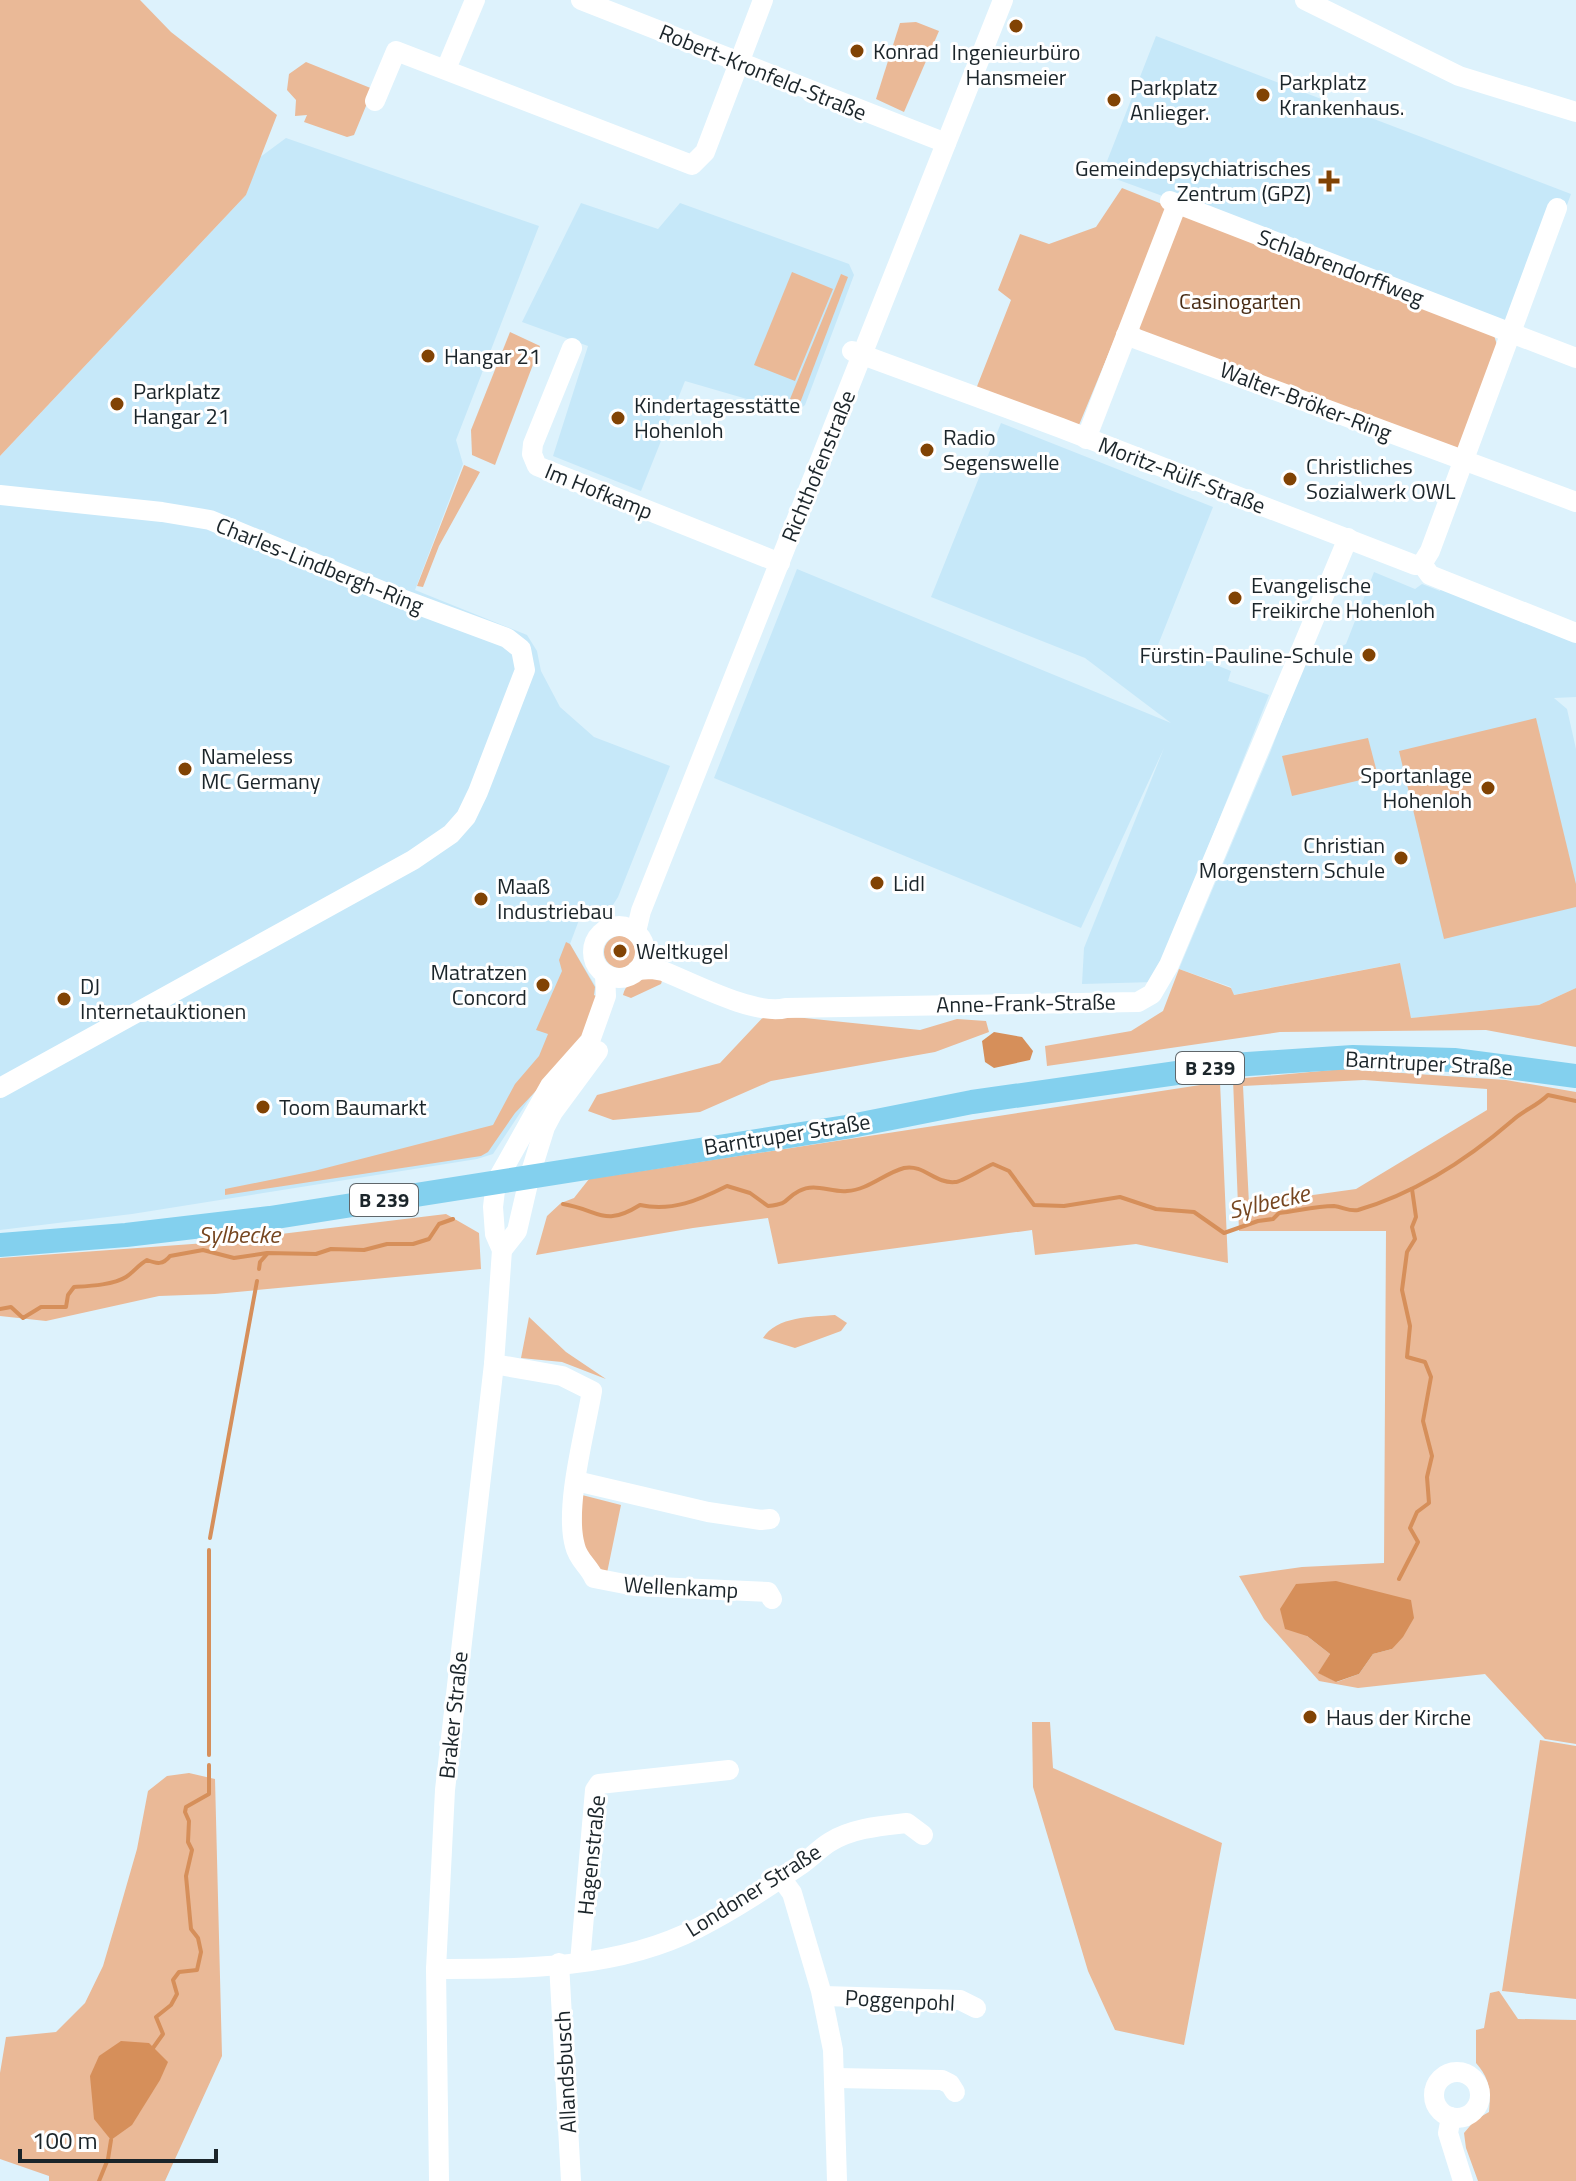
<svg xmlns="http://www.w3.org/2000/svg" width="1576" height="2181" viewBox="0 0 1576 2181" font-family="'Titillium Web',sans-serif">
<rect width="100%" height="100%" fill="#ddf2fc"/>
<g fill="#c6e8f9">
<polygon points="1156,36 1571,194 1567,205 1556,200 1506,321 1102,174"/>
<polygon points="286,138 539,226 456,440 463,464 415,590 527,635 537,651 541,671 560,707 594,737 670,766 618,897 611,908 606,911 582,912 570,944 596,987 592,1004 493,1154 477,1159 132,1214 0,1230 0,456 246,195 259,158"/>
<polygon points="581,203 658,229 680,203 849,264 854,275 805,405 795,413 685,381 641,491 553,456 588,346 522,322"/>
<polygon points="1001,423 1213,507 1156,650 1194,664 1196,657 1231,671 1228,681 1269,695 1154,982 1082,984 1084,948 1164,748 1081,928 714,778 797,569 1171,723 1085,658 931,597"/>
<polygon points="1374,572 1415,589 1422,584 1440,591 1441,589 1576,639 1576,697 1554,698 1567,709 1576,749 1576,988 1539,1005 1411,1018 1399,963 1233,995 1231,987 1179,969 1270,753 1303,665 1346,644"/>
</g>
<g fill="#eab997" fill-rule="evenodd">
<polygon points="0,0 140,0 171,32 277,115 246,195 0,456"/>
<polygon points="916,22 939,31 904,112 876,99 900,23"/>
<polygon points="306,62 373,89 354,135 347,137 304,122 307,115 295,116 296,100 287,90 289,74"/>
<polygon points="1122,188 1162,204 1168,210 1079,425 976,389 1011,300 998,290 1020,234 1049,244 1096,227"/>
<polygon points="1179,208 1493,332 1497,345 1458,452 1142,332 1139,328"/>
<polygon points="792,272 833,289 795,381 754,365"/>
<polygon points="841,274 848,277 800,403 790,399"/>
<polygon points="510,332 540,346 495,465 472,455 471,430"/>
<polygon points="464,465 480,472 439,546 423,587 417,586"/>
<polygon points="1536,718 1576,884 1576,907 1444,939 1399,751"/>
<polygon points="1368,738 1378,776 1292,796 1282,756"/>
<circle cx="620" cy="952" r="16"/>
<polygon points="566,942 570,944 595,987 594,995 602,999 589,1035 515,1113 488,1152 481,1156 225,1195 225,1189 314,1171 493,1125 515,1084 539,1056 548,1034 536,1030 562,971 559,960"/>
<polygon points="1400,963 1411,1018 1539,1005 1576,988 1576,1047 1486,1030 1280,1032 1047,1066 1045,1046 1131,1031 1163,1011 1179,969 1231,988 1234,995"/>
<path d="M664 975 661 984 631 998 623 995C629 974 646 976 664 975Z"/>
<polygon points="766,1014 920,1030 957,1019 986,1021 989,1032 935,1052 771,1081 700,1112 613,1120 588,1111 597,1095 720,1063"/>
<path d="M1343 1069 1506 1080 1576 1092V1744L1545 1739 1485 1674 1358 1688 1319 1681 1264 1619 1239 1576 1302 1567 1384 1563 1386 1231H1239L1233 1079ZM1364 1080 1487 1089V1110L1356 1189 1249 1204 1243 1086ZM1411 1601 1392 1649 1373 1654 1359 1674 1337 1682 1319 1673 1330 1654 1307 1636Z"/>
<polygon points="1220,1082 1228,1263 1136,1244 1035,1255 1032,1230 778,1264 768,1218 693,1228 536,1255 547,1216 561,1203 574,1198 589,1179"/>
<polygon points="446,1214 479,1233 481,1269 215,1294 159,1296 46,1321 0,1316 0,1258 206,1243"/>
<path d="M835 1315 847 1323 841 1331 795 1348 763 1338C777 1316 812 1317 835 1315Z"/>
<polygon points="529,1317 566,1352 606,1379 562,1362 521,1358"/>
<path d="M582 1495 621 1505 607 1573C576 1555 582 1528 582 1495Z"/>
<polygon points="1032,1722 1050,1722 1053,1768 1222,1843 1184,2045 1115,2030 1088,1971 1033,1787"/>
<polygon points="1540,1740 1576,1746 1576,1999 1502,1991"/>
<polygon points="189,1773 215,1779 222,2056 165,2181 49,2181 49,2176 0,2159 0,2073 6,2037 56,2032 85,2003 103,1966 116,1922 137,1849 148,1791 167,1776"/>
<path d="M1499 1991 1518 2019 1576 2020V2181H1478L1466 2148 1464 2133 1475 2120 1489 2112C1491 2091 1490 2079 1476 2063V2030L1484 2028 1490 1993Z"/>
</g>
<g fill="#d68f5a">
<polygon points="994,1032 1022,1037 1033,1051 1030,1060 994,1068 985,1062 982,1041"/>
<polygon points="1336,1581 1411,1600 1414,1618 1403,1637 1392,1649 1373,1654 1359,1674 1336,1682 1318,1673 1330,1654 1307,1636 1285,1629 1280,1609 1296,1584"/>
<polygon points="121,2041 149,2043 168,2062 160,2080 132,2125 111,2140 94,2119 90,2076 99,2056"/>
</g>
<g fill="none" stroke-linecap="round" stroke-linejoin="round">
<g stroke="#d68f5a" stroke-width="4">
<path d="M563 1204C600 1210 603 1228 640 1205 672 1212 699 1200 727 1186L750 1193 768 1206C792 1203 782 1200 799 1191 815 1182 831 1193 847 1191 868 1190 885 1173 904 1168 924 1164 935 1184 955 1182 962 1182 983 1168 993 1164L1009 1171 1034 1205 1064 1206 1120 1197 1156 1209 1194 1212 1224 1233 1258 1221 1273 1219 1279 1213C1297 1211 1316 1206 1334 1206 1343 1207 1350 1212 1358 1210 1416 1193 1468 1159 1513 1120 1524 1110 1537 1106 1548 1095L1576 1101"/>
<polyline points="259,1269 260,1262 267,1254"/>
<path d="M0 1309 11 1307 23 1318 41 1307H66L68 1295 74 1287C90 1286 113 1285 126 1277 134 1272 138 1265 147 1260 157 1264 163 1265 170 1256L203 1250 234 1258 267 1253 316 1254 331 1249 364 1250 387 1244H413L429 1239 439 1224 453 1219"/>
<polyline points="210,1538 257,1281"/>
<polyline points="1399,1579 1418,1542 1410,1528 1417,1512 1429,1503 1427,1477 1432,1456 1423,1421 1431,1377 1425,1362 1407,1357 1410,1326 1402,1290 1407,1252 1415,1239 1412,1227 1416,1217 1412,1189"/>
<polyline points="209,1755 209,1550"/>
<polyline points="153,2048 163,2034 156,2017 171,2005 177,1994 173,1980 179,1972 197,1970 201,1952 198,1938 191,1929 186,1876 192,1850 188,1842 189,1821 185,1812 186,1807 209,1794 209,1765"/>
<polyline points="99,2181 108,2159 111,2140"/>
</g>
<g stroke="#fff" stroke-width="20">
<polyline points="581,0 946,143"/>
<polyline points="1305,0 1459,76 1576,112"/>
<polyline points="446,69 475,0"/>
<polyline points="375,101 396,51 692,165 705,152 763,0"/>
<polyline points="1170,201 1576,358"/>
<polyline points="1126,335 1576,502"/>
<polyline points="572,348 533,444 532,454 537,466 780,563"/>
<polyline points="852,351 1061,428 1415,565 1422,564"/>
<polyline points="1086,439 1177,204"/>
<polyline points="0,495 162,512 210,520 394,596 507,638 521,649 525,670 478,792 466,817 451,834 413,860 0,1088"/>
<polyline points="1422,564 1430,551 1557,208"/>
<polyline points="1422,564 1430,575 1576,633"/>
<circle cx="619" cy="952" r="26"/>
<polyline points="636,932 641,911 1003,0"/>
<path d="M637 970 651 969 663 971C693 983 755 1016 786 1008L1138 1002 1152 994 1169 965 1348 538"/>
<polyline points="502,1250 517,1231 530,1175 545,1127 553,1112 598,1051"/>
<path d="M494 1364 562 1376 592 1391C585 1432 564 1508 575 1546 578 1560 589 1566 594 1578L635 1586 768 1592 772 1599"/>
<polyline points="576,1481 708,1512 761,1520 770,1519"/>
<polyline points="781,1878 792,1893 821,1991 833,2050 837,2181"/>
<polyline points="580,1962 595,1790 599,1784 729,1770"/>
<polyline points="559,1963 571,2181"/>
<path d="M436 1969C524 1969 618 1969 698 1928 734 1910 768 1887 802 1864 812 1857 820 1848 830 1842 853 1828 881 1826 907 1823L923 1835"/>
<polyline points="823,1996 960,2000 976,2008"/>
<circle cx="1457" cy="2095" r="23"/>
<polyline points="836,2078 942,2080 950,2084 955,2092"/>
<polyline points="1451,2117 1448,2133 1463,2181"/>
<polyline points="439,2181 436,1969 445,1790 494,1364 502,1250 495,1234 493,1207 496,1182 550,1086 590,1041 606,996 605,974"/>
</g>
<polyline stroke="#83d0ee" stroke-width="24" points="0,1245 126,1235 270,1218 846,1127 972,1102 1233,1065 1353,1057 1454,1060 1576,1076"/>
</g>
<g fill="#814304" stroke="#fff" stroke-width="3">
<circle cx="1016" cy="26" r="8"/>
<circle cx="857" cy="51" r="8"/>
<circle cx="1263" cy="95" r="8"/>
<circle cx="1114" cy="100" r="8"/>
<path d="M1325 169h8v8h8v8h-8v8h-8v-8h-8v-8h8z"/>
<circle cx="428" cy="356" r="8"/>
<circle cx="117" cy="404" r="8"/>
<circle cx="618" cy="418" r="8"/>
<circle cx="927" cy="450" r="8"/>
<circle cx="1290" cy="479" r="8"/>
<circle cx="1235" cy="598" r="8"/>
<circle cx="1369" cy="655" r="8"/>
<circle cx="185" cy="769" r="8"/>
<circle cx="1488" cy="788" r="8"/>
<circle cx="1401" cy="858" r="8"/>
<circle cx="877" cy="883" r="8"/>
<circle cx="481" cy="899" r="8"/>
<circle cx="620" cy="951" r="8"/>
<circle cx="543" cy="985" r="8"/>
<circle cx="64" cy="999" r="8"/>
<circle cx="263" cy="1107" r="8"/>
<circle cx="1310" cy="1717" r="8"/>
</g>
<g text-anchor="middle" stroke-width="6" stroke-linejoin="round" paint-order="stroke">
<g fill="#fff" stroke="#5f666a" stroke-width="2">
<rect x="1176" y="1052" width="68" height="32" rx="6"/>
<rect x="350" y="1184" width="68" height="32" rx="6"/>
</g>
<g font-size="20" font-weight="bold" fill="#1b252a">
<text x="1210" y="1075">B 239</text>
<text x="384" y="1207">B 239</text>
</g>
<g font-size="22" fill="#1b252a" stroke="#fff" text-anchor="start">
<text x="873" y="59">Konrad</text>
<text x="1016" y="60" text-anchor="middle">Ingenieurbüro<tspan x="1016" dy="25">Hansmeier</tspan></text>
<text x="1279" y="90">Parkplatz<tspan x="1279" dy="25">Krankenhaus.</tspan></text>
<text x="1130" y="95">Parkplatz<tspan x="1130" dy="25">Anlieger.</tspan></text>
<text x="1311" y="176" text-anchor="end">Gemeindepsychiatrisches<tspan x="1311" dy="25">Zentrum (GPZ)</tspan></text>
<text x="444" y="364">Hangar 21</text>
<text x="133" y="399">Parkplatz<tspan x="133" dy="25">Hangar 21</tspan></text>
<text x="634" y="413">Kindertagesstätte<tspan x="634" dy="25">Hohenloh</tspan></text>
<text x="943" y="445">Radio<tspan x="943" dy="25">Segenswelle</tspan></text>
<text x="1306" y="474">Christliches<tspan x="1306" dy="25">Sozialwerk OWL</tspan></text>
<text x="1251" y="593">Evangelische<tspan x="1251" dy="25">Freikirche Hohenloh</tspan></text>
<text x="1353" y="663" text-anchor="end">Fürstin-Pauline-Schule</text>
<text x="201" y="764">Nameless<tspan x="201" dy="25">MC Germany</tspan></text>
<text x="1472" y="783" text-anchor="end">Sportanlage<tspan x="1472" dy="25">Hohenloh</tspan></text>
<text x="1385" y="853" text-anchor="end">Christian<tspan x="1385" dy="25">Morgenstern Schule</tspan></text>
<text x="893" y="891">Lidl</text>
<text x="497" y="894">Maaß<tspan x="497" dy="25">Industriebau</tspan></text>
<text x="636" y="959">Weltkugel</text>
<text x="527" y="980" text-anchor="end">Matratzen<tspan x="527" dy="25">Concord</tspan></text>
<text x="80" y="994">DJ<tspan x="80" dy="25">Internetauktionen</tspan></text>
<text x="279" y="1115">Toom Baumarkt</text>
<text x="1326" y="1725">Haus der Kirche</text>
</g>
<g font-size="22" fill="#1b252a" stroke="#fff">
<text transform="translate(763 72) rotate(22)" y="8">Robert-Kronfeld-Straße</text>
<text transform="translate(1341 267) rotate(21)" y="8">Schlabrendorffweg</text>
<text transform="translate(1306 401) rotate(21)" y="8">Walter-Bröker-Ring</text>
<text transform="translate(818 466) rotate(-68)" y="8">Richthofenstraße</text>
<text transform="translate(1182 475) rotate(21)" y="8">Moritz-Rülf-Straße</text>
<text transform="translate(599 491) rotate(22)" y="8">Im Hofkamp</text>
<text transform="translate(320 565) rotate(22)" y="8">Charles-Lindbergh-Ring</text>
<text transform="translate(1026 1003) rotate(-1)" y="8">Anne-Frank-Straße</text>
<text transform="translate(1429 1063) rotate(3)" y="8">Barntruper Straße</text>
<text transform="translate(787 1134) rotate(-9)" y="8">Barntruper Straße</text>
<text transform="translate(681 1587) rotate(3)" y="8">Wellenkamp</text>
<text transform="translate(453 1715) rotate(-84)" y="8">Braker Straße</text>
<text transform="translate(591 1855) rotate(-84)" y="8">Hagenstraße</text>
<text transform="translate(753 1890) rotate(-32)" y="8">Londoner Straße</text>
<text transform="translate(900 2000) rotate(3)" y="8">Poggenpohl</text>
<text transform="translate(565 2072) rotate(-93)" y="8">Allandsbusch</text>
</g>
<g font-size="22" fill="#482b14" stroke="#fff">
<text x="1240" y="309">Casinogarten</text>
</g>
<g font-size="24" font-style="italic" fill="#764620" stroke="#fff">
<text transform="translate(1269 1202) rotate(-13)" y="8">Sylbecke</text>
<text x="239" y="1243">Sylbecke</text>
</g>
</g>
<path d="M20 2149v12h196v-12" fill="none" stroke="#1b252a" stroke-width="4"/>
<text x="32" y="2149" font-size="24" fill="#1b252a" stroke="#ffffff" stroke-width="6" paint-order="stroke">100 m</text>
</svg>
